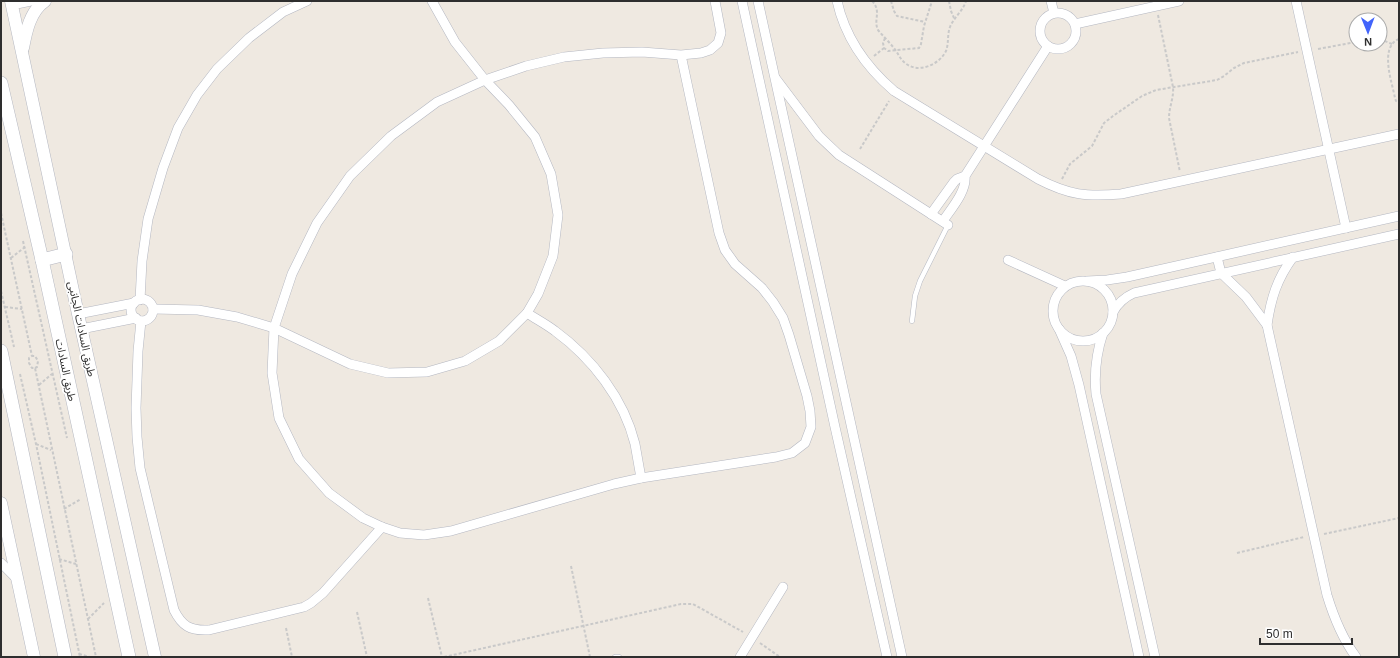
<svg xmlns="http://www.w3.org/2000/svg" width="1400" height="658" viewBox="0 0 1400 658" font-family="Arial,'Noto Sans Arabic',sans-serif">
<rect width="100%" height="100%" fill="#efe9e1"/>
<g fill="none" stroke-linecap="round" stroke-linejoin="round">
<defs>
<g id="service">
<polyline points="912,321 915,296 920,281 948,225"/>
<polyline points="615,657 619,657"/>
</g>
<g id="minor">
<polyline points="742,1 835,427 887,657"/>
<polyline points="758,1 902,657"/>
<path d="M837 1C845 37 866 67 894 91L1038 179C1069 195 1086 197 1121 194L1399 134"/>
<polyline points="1051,1 1054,13"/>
<polyline points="1296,1 1346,228"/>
<polyline points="12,5 31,1"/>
<circle cx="1058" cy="31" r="18"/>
<polyline points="1075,24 1179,1"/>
<polyline points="681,55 719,233 725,250 735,264 762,288 773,302 783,318 789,335 807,396 810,411 811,427 805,443 792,453 776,457 641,478 614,484 451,531 424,535 400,533 382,527 363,518 329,493 299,459 279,418 272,373 274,328 292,274 317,223 350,176 391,136 437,102 485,80 526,66 564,57 603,53 642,52 681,55 701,53 710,50 718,43 721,33 715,1"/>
<polyline points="776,79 819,136 839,155 948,225"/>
<polyline points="931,214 954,182 957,179 965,176"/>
<path d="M943 221C951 209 967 191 965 176L1048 46"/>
<polyline points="1217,257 1221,273 1246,297 1267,325"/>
<path d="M1293 257C1277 279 1271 298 1267 325L1327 595C1334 618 1342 638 1356 657"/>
<polyline points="1008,260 1065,286"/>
<circle cx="1083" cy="311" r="30"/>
<polyline points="1087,281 1107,280 1127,277 1399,216"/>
<circle cx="142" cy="310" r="11"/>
<polyline points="140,300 142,261 148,219 163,168 178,128 197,95 217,69 249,38 283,12 307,1"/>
<polyline points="153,309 198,310 237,317 274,328 350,364 388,373 427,372 465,361 499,341 527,313 538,294 553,256 558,215 551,174 535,137 509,105 485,80 455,42 432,1"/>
<path d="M1113 312C1118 303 1125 297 1134 293L1399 234"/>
<path d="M527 313C536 319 546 324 555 331 592 358 624 399 635 444 637 455 639 467 641 478"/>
<polyline points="78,314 134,303"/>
<path d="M141 321 138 351 137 380 136 408 137 437 140 468 174 610C182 626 190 631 209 630L304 607 311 603 323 593 382 527"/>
<polyline points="81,329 136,318"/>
<polyline points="1059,329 1071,356 1079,385 1139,657"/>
<path d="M1103 333C1096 354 1094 373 1096 394L1155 657"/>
<polyline points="1,563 17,579"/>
<polyline points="740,657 783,587"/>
</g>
<g id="tertiary">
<polyline points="11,1 78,314 155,657"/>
<path d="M23 48C26 32 30 11 45 1"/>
<polyline points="1,503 34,657"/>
</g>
<g id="secondary">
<polyline points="1,83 42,260 129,657"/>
<polyline points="42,260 66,254"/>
<polyline points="1,351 65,657"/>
</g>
</defs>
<use href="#service" stroke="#b4b7c1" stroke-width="5.5"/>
<use href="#minor" stroke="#b4b7c1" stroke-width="10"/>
<use href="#tertiary" stroke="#b4b7c1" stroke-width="13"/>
<use href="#secondary" stroke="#b4b7c1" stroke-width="14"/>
<g stroke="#c9c9c9" stroke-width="2" stroke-dasharray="3 2" stroke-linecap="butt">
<path d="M872 1C882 11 873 20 878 30 883 36 889 42 894 48 898 53 900 59 905 63 918 74 939 65 946 51 949 43 947 35 950 27 954 17 963 11 966 1"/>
<polyline points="891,1 894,11 897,16 925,22"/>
<polyline points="949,1 951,11 954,18"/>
<path d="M1158 15 1173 87C1174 98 1169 107 1169 118L1180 172"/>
<polyline points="885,38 883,43 884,48 888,51 919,48 921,44 924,26 932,1"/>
<polyline points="1380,39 1392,44"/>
<path d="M1399 39C1379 47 1392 82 1395 98L1396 101 1399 103"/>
<polyline points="1318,49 1356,42"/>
<polyline points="874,56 884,48"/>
<polyline points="860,149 889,101"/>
<polyline points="1062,179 1070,164 1092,146 1104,123 1113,116 1142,96 1156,90 1217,80 1224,76 1234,68 1244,63 1298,52"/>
<polyline points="1,213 32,356"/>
<polyline points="23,241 67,438"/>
<polyline points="11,258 25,247"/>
<polyline points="1,291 14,347"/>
<polyline points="5,307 22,309"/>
<polyline points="35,368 37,367 38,361 35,356 32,356 29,358 29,363 32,368 35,368 96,657"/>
<polyline points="20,374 36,444 80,657"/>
<polyline points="39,385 52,374"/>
<polyline points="36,444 51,450"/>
<polyline points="64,509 81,499"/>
<polyline points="1324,534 1399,518"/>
<polyline points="1237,553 1304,537"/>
<polyline points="59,559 76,564"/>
<polyline points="571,566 590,657"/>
<polyline points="428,598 442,657"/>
<polyline points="357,612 367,657"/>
<polyline points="88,619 104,603"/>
<polyline points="286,628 292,657"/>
<polyline points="760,643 780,657"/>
<polyline points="79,654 90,657"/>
<polyline points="444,657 681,604 693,604 743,632"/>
</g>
<use href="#service" stroke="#fff" stroke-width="4.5"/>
<use href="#minor" stroke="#fff" stroke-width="9"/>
<use href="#tertiary" stroke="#fff" stroke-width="12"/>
<use href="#secondary" stroke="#fff" stroke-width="13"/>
</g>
<g text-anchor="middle" stroke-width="3.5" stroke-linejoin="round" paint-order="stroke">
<g font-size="11" fill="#2e2e2e" stroke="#fff">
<text transform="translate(82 329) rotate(78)" y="4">طريق السادات الجانبى</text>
<text transform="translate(66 370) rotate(78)" y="4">طريق السادات</text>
</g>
</g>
<rect width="1400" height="658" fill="none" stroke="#2e2e2e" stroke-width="4"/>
<g transform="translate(1368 32) rotate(179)"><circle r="19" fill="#ffffff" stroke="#ababab"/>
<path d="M0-3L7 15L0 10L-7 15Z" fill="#4264fb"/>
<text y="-6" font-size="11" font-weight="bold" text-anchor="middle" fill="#2e2e2e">N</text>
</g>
<path d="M1260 638v6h92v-6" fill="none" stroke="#2e2e2e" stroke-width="2"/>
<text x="1266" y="638" font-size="12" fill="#2e2e2e" stroke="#ffffff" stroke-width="3" paint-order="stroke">50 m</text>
</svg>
